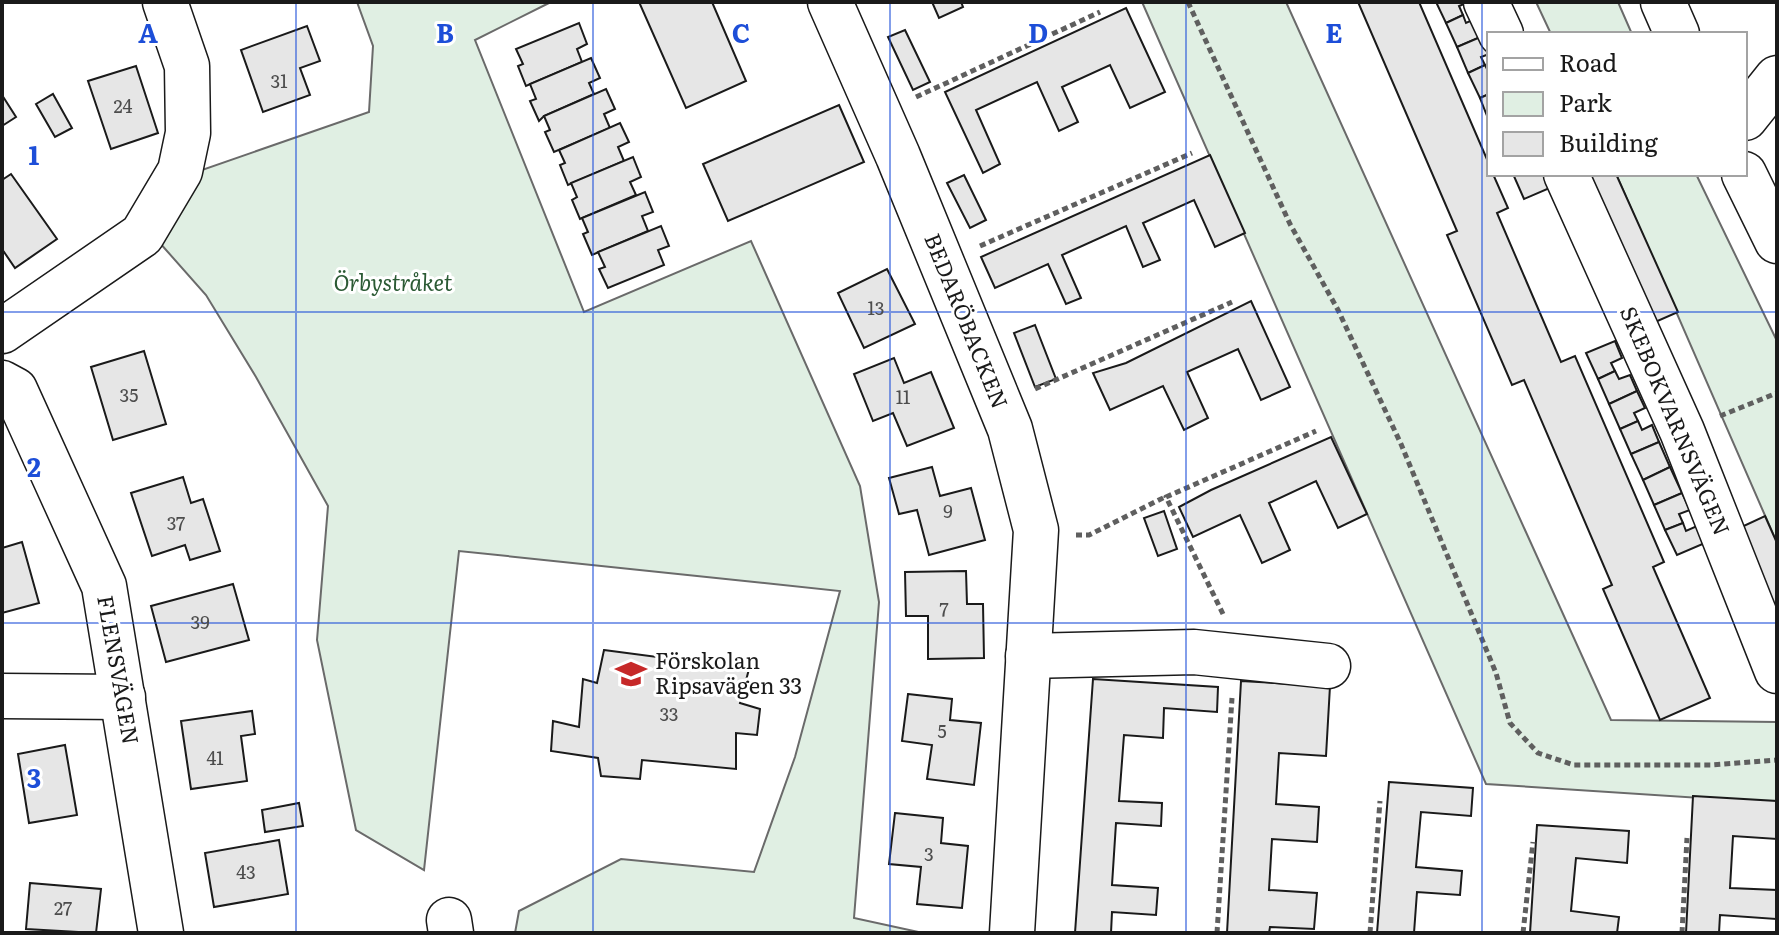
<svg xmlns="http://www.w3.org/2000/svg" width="1779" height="935" viewBox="0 0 1779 935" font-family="Literata,serif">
<rect width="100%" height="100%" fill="#fff"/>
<g fill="#e0efe3" stroke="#6a6a6a" stroke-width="2">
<polygon points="357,2 551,2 475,40 584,312 751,241 860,486 879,602 854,918 923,933 515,933 519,911 621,859 754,872 795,757 840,591 459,551 424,870 356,830 317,640 328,506 256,377 206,295 159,242 199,171 369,112 373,46"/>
<polygon points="1142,2 1286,2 1611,720 1777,722 1777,803 1486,784"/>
<polygon points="1536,2 1618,2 1632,34 1551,34"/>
<polygon points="1616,174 1696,174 1777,341 1777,543"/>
</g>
<g fill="#e6e6e6" stroke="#1a1a1a" stroke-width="2">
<polygon points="639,2 712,2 746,81 686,108"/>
<polygon points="932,2 961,2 963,7 939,18"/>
<polygon points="1358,2 1419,2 1489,164 1489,174 1493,174 1508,208 1497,213 1561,362 1575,356 1664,562 1653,567 1710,698 1660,720 1603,589 1612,585 1524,380 1512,385 1447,235 1457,231"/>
<polygon points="1436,2 1469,2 1459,6 1463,15 1446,23"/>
<polygon points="1126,8 1165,92 1130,108 1110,65 1062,87 1078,122 1059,131 1037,82 976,110 1000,164 983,173 945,92"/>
<polygon points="1463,15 1466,23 1477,18 1485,35 1457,47 1446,23"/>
<polygon points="579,23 587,44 577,49 582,62 526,86 518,66 523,64 516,49"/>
<polygon points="307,26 320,61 300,68 310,95 263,112 241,50"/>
<polygon points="905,30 930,82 913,90 888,37"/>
<polygon points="1485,35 1489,45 1489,54 1481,57 1485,65 1468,73 1457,47"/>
<polygon points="591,58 600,78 589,83 594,94 544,116 539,121 530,101 536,99 530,84"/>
<polygon points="1485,65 1489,73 1489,94 1480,98 1468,73"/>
<polygon points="136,66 158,133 111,149 88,81"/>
<polygon points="606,89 615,109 604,114 610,128 554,152 545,132 550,130 544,116"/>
<polygon points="53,94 72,128 55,137 36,104"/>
<polygon points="1489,94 1489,121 1480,98"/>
<polygon points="2,95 16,117 2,126"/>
<polygon points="839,105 864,162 728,221 703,164"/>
<polygon points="620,123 629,142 618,147 624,161 568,185 560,165 565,163 559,150"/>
<polygon points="1210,155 1245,233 1215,247 1194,200 1143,223 1160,260 1143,267 1126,226 1062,255 1081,298 1066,304 1048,264 995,288 981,257"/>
<polygon points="633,157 641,177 630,182 636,195 580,219 572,200 577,197 571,183"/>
<polygon points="11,174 57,239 15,268 2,249 2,180"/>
<polygon points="1513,174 1546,174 1552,187 1524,199"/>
<polygon points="1580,174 1616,174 1678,312 1644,327"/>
<polygon points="964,175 986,220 970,228 947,183"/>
<polygon points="645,192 653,212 642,216 648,231 592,255 583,234 588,232 582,218"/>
<polygon points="661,226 669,246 658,250 664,265 608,288 599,269 605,267 598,252"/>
<polygon points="887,269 915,324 864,348 838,293"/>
<polygon points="1251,301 1290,387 1261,400 1238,349 1187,372 1208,418 1184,430 1163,386 1110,410 1093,373 1126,363"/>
<polygon points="1035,325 1056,379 1035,387 1014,333"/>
<polygon points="1615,341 1622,358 1611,363 1615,371 1598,379 1586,353"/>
<polygon points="144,351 166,424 113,440 91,367"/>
<polygon points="894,358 904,383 931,372 954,428 907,446 893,413 873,421 854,374"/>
<polygon points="1615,371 1619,379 1630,375 1637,391 1609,404 1598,379"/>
<polygon points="1637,391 1645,408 1634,413 1638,421 1620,429 1609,404"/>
<polygon points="1638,421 1642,430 1652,425 1659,442 1631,454 1620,429"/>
<polygon points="1331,437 1367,514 1338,528 1316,481 1269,503 1290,550 1262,563 1240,515 1193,537 1179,507 1211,490"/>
<polygon points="1659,442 1670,467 1643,480 1631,454"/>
<polygon points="932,467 940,496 971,488 985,540 929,555 917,510 899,514 889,478"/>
<polygon points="1670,467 1682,493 1654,505 1643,480"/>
<polygon points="183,477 191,503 203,499 220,551 190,560 185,545 152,556 131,493"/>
<polygon points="1682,493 1690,510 1679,514 1683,523 1665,530 1654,505"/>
<polygon points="1164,511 1177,549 1158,556 1144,518"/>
<polygon points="1765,516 1777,543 1777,626 1735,530"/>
<polygon points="1683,523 1686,531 1697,526 1705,543 1677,555 1665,530"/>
<polygon points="22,542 39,603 2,613 2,548"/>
<polygon points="966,571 967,604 983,604 984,658 928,659 928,616 906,616 905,572"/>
<polygon points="233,584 249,640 166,662 151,606"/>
<polygon points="604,650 749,669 740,703 760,709 757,735 736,733 736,769 642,760 640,779 601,776 598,758 551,751 553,721 579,727 583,679 597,683"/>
<polygon points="1093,679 1218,687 1217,712 1164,708 1163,738 1124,735 1119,801 1162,803 1161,826 1116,823 1112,885 1158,888 1156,915 1112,912 1111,933 1075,933"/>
<polygon points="1241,681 1330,686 1326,756 1279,753 1276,804 1319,807 1317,842 1272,839 1269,890 1317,893 1314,929 1270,927 1269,933 1227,933"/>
<polygon points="908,694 952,699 950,720 981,723 974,785 927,779 932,745 902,741"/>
<polygon points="252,711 255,734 241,736 247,781 191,789 181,721"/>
<polygon points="65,745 77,815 29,823 18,754"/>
<polygon points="1389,782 1473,788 1471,816 1421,812 1416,867 1462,871 1460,895 1417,892 1414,933 1377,933"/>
<polygon points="1693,796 1777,801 1777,839 1733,836 1730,888 1777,890 1776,919 1720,915 1719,933 1686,933"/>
<polygon points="299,803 303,826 265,832 262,810"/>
<polygon points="895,813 943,818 941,843 968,846 962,908 917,904 921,867 889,864"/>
<polygon points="1537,825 1629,831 1627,863 1576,858 1571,911 1619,917 1617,933 1530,933"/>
<polygon points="279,840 288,894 214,907 205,853"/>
<polygon points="30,883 101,889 96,933 26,929"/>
</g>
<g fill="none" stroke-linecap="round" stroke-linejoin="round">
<defs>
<g id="minor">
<polyline points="830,2 898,156 1010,429 1036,530 1012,933"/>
<polyline points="1486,2 1501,34"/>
<polyline points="1663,2 1677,34"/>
<polyline points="1745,118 1777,78"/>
<polyline points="1566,174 1682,431 1777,671"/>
<polyline points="1744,174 1777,241"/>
<polyline points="2,331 142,235 180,171 188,133 187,66 165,2"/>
<polyline points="2,383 15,390 104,586 161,933"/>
<polyline points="1028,656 1194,652 1328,666"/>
<polyline points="2,696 123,697"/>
<polyline points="449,920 451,933"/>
</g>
</defs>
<use href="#minor" stroke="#1a1a1a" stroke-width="47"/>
<g stroke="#5f5f5f" stroke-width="5" stroke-dasharray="6 4" stroke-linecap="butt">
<polyline points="1188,2 1290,224 1338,310 1401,444 1496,673 1510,723 1538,753 1574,765 1711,765 1777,760"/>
<polyline points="916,97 1100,12"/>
<polyline points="980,246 1192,153"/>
<polyline points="1035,389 1232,302"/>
<polyline points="1720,416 1777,393"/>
<polyline points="1076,535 1089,535 1165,497"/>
<polyline points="1223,614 1166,497 1316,431"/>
<polyline points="1217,933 1232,698"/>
<polyline points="1370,933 1380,801"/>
<polyline points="1523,933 1533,842"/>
<polyline points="1682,933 1687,838"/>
</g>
<use href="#minor" stroke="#fff" stroke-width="44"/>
</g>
<path fill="none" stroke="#1d4ed8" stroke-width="2" stroke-opacity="0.55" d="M296 2V933M593 2V933M890 2V933M1186 2V933M1482 2V933M2 312H1777M2 623H1777"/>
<defs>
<symbol id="school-bare" viewBox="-9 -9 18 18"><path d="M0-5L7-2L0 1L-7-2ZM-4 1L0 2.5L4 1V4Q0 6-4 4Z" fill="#c62828" stroke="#fff" stroke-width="2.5" paint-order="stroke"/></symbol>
</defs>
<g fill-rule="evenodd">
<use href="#school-bare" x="609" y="652" width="44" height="44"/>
</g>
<g text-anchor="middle" stroke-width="6" stroke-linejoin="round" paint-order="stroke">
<g font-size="18" fill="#4d4d4d">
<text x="279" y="88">31</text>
<text x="123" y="113">24</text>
<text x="876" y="315">13</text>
<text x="129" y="402">35</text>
<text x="903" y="404">11</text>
<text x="948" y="518">9</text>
<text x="176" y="530">37</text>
<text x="944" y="616">7</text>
<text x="200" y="629">39</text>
<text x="669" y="721">33</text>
<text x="942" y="738">5</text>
<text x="215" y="765">41</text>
<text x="929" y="861">3</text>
<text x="246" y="879">43</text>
<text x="63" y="915">27</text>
</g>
<g font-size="22" font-style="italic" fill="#2b5a34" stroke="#fff">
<text x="393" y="291">Örbystråket</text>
</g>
<g font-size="22" fill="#1a1a1a" stroke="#fff">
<text transform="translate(966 321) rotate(68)" y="8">BEDARÖBACKEN</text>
<text transform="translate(1675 421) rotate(67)" y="8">SKEBOKVARNSVÄGEN</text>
<text transform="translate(118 670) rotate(80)" y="8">FLENSVÄGEN</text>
</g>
<g font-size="22" fill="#1a1a1a" stroke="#fff" text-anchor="start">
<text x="655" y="669">Förskolan<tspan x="655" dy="25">Ripsavägen 33</tspan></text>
</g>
</g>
<g font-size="26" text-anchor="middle" font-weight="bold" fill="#1d4ed8" stroke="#fff" stroke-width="6" stroke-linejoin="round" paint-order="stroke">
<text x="148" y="43">A</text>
<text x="445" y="43">B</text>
<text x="741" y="43">C</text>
<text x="1038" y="43">D</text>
<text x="1334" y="43">E</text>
<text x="34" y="165">1</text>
<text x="34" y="477">2</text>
<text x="34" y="788">3</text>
</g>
<rect width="1779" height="935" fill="none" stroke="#1a1a1a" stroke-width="8"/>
<rect x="1487" y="32" width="260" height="144" fill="#ffffff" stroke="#a3a3a3" stroke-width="2"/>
<rect x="1503" y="58" width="40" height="12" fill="#ffffff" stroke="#a3a3a3" stroke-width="2"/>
<text x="1559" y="72" font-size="24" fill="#1a1a1a">Road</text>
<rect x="1503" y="92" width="40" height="24" fill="#e0efe3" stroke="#a3a3a3" stroke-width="2"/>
<text x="1559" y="112" font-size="24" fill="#1a1a1a">Park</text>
<rect x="1503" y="132" width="40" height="24" fill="#e6e6e6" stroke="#a3a3a3" stroke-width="2"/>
<text x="1559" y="152" font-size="24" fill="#1a1a1a">Building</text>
</svg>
